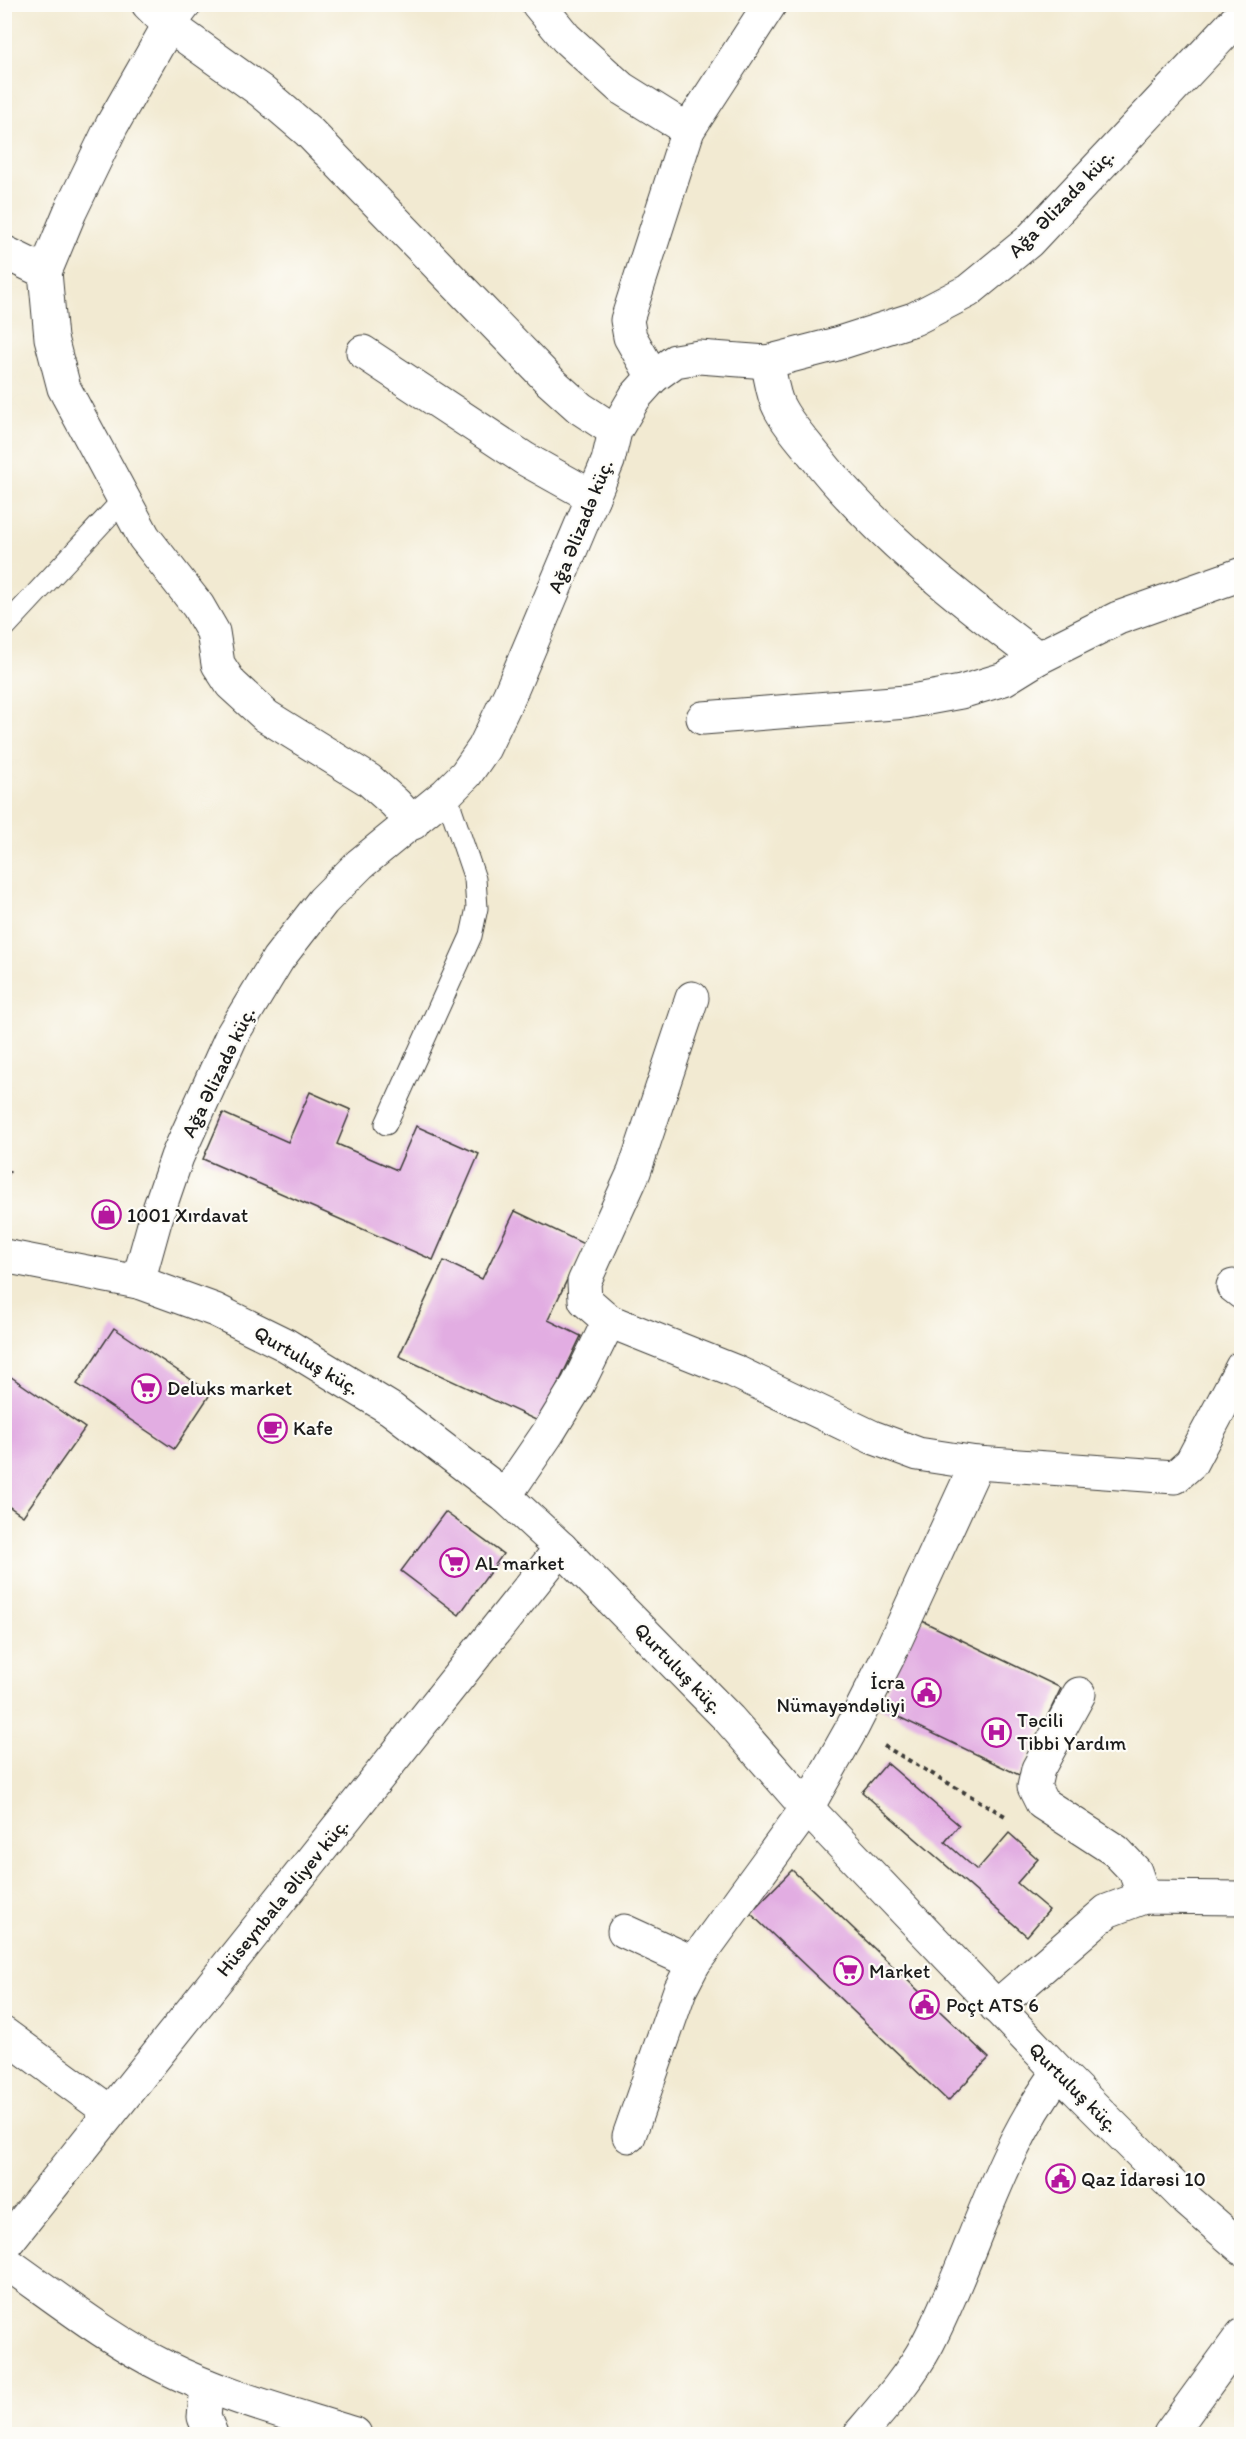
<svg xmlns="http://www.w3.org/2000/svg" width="1246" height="2439" viewBox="0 0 1246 2439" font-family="Itim,sans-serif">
<rect width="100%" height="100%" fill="#fdfcf7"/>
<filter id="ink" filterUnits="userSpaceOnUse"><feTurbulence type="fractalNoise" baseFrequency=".0167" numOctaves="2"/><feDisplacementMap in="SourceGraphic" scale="12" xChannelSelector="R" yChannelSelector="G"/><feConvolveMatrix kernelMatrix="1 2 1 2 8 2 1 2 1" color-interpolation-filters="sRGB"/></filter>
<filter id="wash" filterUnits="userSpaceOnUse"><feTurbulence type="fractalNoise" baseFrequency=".008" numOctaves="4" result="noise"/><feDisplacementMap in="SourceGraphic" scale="24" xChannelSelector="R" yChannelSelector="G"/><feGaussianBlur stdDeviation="1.35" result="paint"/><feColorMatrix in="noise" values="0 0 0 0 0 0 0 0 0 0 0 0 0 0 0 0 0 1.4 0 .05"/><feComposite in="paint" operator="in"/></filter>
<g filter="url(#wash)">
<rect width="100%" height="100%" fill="#f2ead2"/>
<g id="blocks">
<g fill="#e2ade2">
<polygon points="310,1092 351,1110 337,1144 397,1170 416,1126 479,1154 433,1260 203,1159 223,1113 288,1142"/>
<polygon points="4,1169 10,1172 4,1183"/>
<polygon points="515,1211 584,1244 548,1320 581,1336 540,1422 399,1356 444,1261 482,1279"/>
<polygon points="114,1328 211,1393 174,1449 77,1384"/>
<polygon points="4,1372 85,1428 23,1516 4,1503"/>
<polygon points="445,1512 503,1554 459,1615 401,1571"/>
<polygon points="920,1620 1061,1688 1019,1775 878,1707"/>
<polygon points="887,1763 959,1825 945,1842 977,1870 1009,1833 1038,1859 1017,1883 1049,1910 1027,1936 862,1792"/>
<polygon points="792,1870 989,2058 948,2101 750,1913"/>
</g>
</g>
</g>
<g filter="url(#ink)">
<use href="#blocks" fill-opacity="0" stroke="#3c3b37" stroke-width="1.5"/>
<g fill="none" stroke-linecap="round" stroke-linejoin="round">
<defs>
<g id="service">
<polyline points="4,628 123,500"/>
<polyline points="386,1124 471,936 477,908 475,879 446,794"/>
</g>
<g id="minor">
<polyline points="148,4 169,25 261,91 309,132 551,382 580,408 615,431"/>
<polyline points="185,4 169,25 112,125 70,212 45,272 51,338 64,388 144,537 198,606 213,632 218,664 231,684 266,716 369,780 395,803 413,823"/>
<polyline points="538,4 566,38 621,88 688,130"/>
<polyline points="4,252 45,272"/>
<polyline points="363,352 525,459 593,497"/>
<path d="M767 362C771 376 772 394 779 407 787 423 800 437 811 451 874 532 957 597 1038 658"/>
<polyline points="653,377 630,337 627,320 688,130 770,4"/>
<polyline points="703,718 906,702 961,692 1004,679 1038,658 1118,618 1242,574"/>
<polyline points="138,1282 155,1221 177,1157 232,1035 278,959 323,901 360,864 446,794 466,774 484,748 510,694 593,497 608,461 615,431 635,397 653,377 675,361 699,357 767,362 833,345 914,319 968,291 1028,242 1242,14"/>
<polyline points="1233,1286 1242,1293"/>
<polyline points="609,1321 734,1371 872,1437 918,1454 977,1463 888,1657 852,1728 807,1808 694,1963 680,1990 629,2136"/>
<polyline points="977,1463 1175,1477 1191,1463 1242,1367"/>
<polyline points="505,1496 548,1433 578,1384 609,1321 585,1300 584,1282 634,1172 692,998"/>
<polyline points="1079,1694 1038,1769 1034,1787 1042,1803 1116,1851 1135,1871 1144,1897"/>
<polyline points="624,1931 694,1963"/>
<polyline points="996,2007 1107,1911 1144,1897 1242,1898"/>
<polyline points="4,2034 110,2112"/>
<path d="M4 2261C57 2298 108 2339 165 2367 225 2397 292 2414 355 2434"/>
<polyline points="207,2386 204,2417 211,2434"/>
<path d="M860 2434C885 2405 910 2377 928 2343 974 2254 997 2153 1059 2072"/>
<polyline points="1170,2434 1242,2335"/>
</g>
<polyline id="tertiary" points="4,2246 561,1548"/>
<polyline id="primary" points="4,1256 138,1282 215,1310 286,1345 391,1409 505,1496 561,1548 729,1719 807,1808 1059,2072 1187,2200 1242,2248"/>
</defs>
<use href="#service" stroke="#3c3b37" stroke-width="23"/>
<use href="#minor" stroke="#3c3b37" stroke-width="35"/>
<use href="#tertiary" stroke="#3c3b37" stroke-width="35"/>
<use href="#primary" stroke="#3c3b37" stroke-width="35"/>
<polyline stroke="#3c3b37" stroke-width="4" stroke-dasharray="4.5 4.5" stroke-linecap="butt" points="884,1746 1005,1816"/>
<use href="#service" stroke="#fff" stroke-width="21"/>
<use href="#minor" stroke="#fff" stroke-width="33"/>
<use href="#tertiary" stroke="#fff" stroke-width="33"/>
<use href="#primary" stroke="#fff" stroke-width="33"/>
</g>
</g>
<defs>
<symbol id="shop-ring" viewBox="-11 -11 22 22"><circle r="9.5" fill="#fdfcf7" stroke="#b5179e" stroke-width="1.5"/><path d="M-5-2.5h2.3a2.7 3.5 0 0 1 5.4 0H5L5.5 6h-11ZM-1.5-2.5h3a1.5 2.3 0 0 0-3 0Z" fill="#b5179e"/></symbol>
<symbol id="supermarket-ring" viewBox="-11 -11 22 22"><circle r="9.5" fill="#fdfcf7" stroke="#b5179e" stroke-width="1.5"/><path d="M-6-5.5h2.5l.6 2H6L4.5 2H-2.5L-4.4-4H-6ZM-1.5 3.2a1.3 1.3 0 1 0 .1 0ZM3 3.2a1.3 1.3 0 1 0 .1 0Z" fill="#b5179e"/></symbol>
<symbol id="cafe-ring" viewBox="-11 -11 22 22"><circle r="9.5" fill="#fdfcf7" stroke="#b5179e" stroke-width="1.5"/><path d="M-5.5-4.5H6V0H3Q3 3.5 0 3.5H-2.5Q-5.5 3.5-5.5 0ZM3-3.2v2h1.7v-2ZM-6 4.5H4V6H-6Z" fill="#b5179e"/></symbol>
<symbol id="civic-ring" viewBox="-11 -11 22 22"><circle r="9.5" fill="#fdfcf7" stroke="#b5179e" stroke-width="1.5"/><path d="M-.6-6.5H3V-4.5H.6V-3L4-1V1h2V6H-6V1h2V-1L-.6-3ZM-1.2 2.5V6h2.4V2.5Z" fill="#b5179e"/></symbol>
<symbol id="hospital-ring" viewBox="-11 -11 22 22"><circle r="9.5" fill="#fdfcf7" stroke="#b5179e" stroke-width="1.5"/><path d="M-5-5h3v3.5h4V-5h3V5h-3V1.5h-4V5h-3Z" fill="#b5179e"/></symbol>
</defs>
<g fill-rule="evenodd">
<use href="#shop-ring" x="90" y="1198" width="33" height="33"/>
<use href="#supermarket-ring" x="130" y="1372" width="33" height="33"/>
<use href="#cafe-ring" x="256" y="1412" width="33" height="33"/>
<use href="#supermarket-ring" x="438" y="1546" width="33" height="33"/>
<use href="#civic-ring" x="910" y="1676" width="33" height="33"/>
<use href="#hospital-ring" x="980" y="1716" width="33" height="33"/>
<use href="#supermarket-ring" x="832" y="1954" width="33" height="33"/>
<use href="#civic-ring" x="908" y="1988" width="33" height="33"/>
<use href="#civic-ring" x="1044" y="2162" width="33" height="33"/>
</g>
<g text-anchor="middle" stroke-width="4.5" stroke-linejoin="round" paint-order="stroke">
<g font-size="20" fill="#1c1c1c" stroke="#fdfcf7">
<text transform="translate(1061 203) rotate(-46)" y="7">Ağa Əlizadə küç.</text>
<text transform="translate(580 526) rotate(-68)" y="7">Ağa Əlizadə küç.</text>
<text transform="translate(218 1072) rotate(-64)" y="7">Ağa Əlizadə küç.</text>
<text transform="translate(307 1360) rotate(30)" y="7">Qurtuluş küç.</text>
<text transform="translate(679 1668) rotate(46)" y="7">Qurtuluş küç.</text>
<text transform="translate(282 1897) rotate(-51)" y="7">Hüseynbala Əliyev küç.</text>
<text transform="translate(1074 2087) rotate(45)" y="7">Qurtuluş küç.</text>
</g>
<g font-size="20" fill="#1c1c1c" stroke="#fdfcf7" text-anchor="start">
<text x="127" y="1222">1001 Xırdavat</text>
<text x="167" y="1395">Deluks market</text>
<text x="293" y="1435">Kafe</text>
<text x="475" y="1570">AL market</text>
<text x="905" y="1689" text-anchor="end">İcra<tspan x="905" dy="23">Nümayəndəliyi</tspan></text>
<text x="1017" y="1727">Təcili<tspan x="1017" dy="23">Tibbi Yardım</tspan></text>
<text x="869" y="1978">Market</text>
<text x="946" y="2012">Poçt ATS 6</text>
<text x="1081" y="2186">Qaz İdarəsi 10</text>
</g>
</g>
<rect width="1246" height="2439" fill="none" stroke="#fdfcf7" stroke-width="24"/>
</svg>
